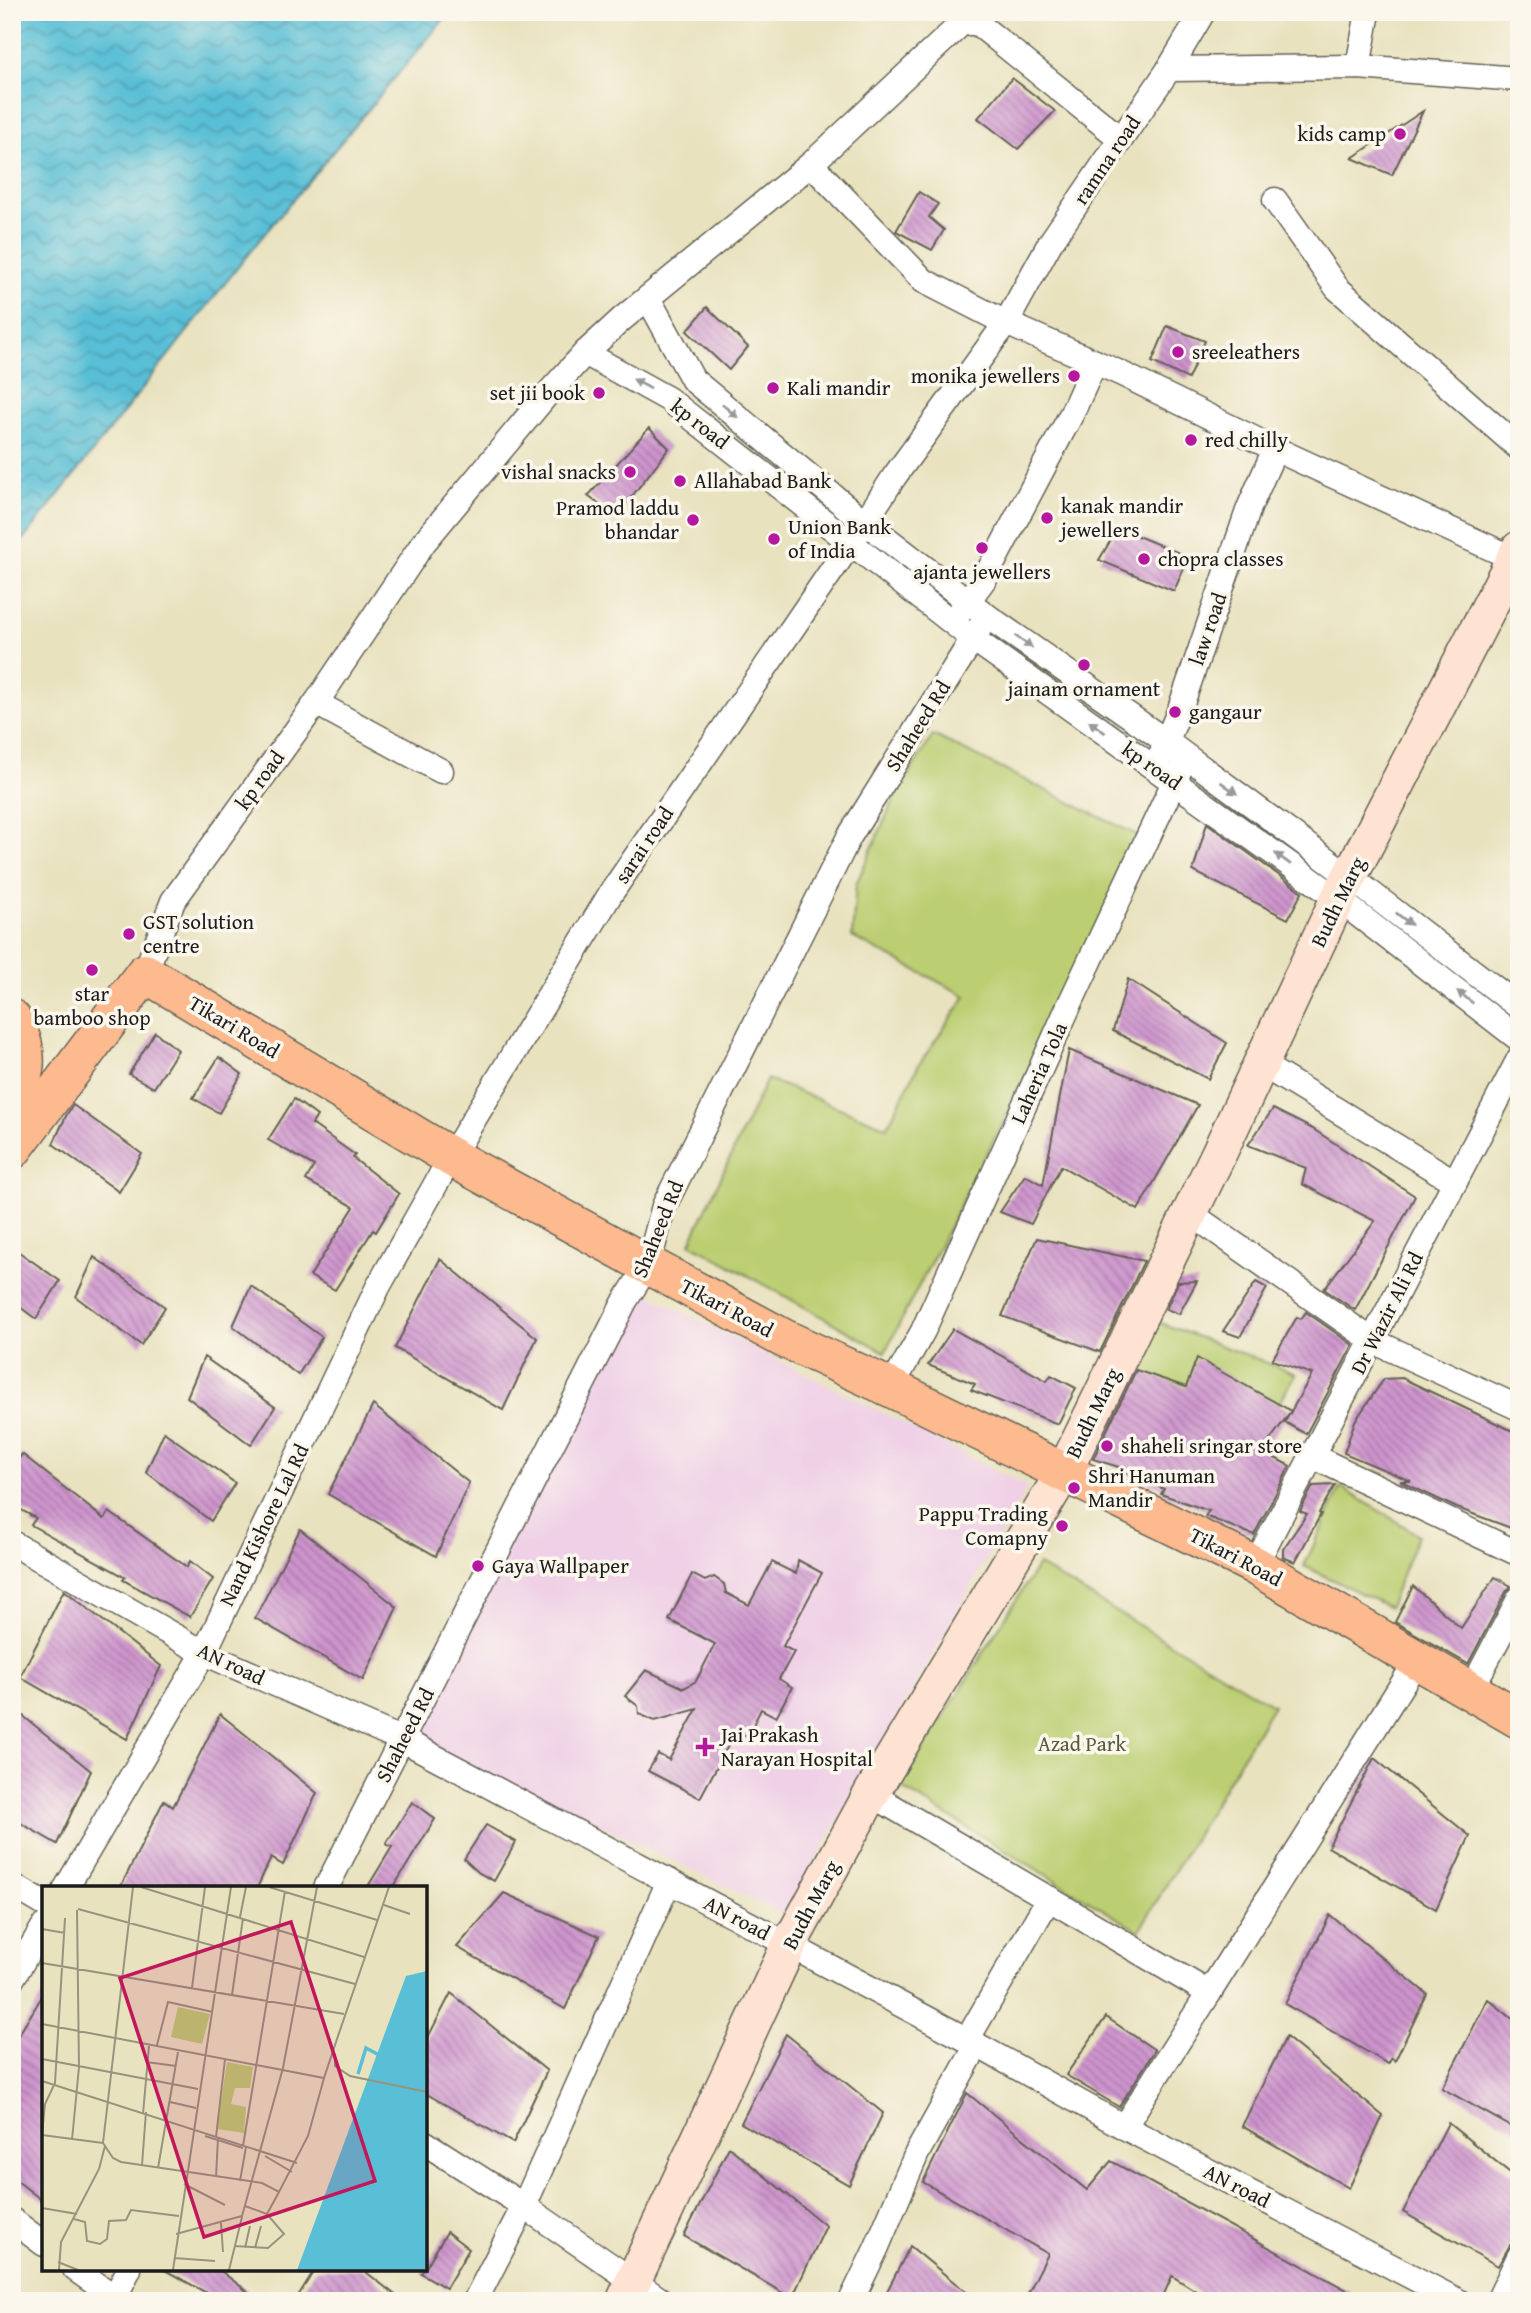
<svg xmlns="http://www.w3.org/2000/svg" width="1531" height="2313" viewBox="0 0 1531 2313" font-family="'Gentium Book Plus',serif">
<defs>
<pattern id="water-waves" width="16" height="10" patternUnits="userSpaceOnUse" patternTransform="scale(1.75)"><rect width="16" height="10" fill="#59bfd6"/><path d="M0 5q4-4 8 0t8 0" fill="none" stroke="#499aad"/></pattern>
<pattern id="building-back-hatch" width="6" height="6" patternUnits="userSpaceOnUse" patternTransform="scale(1.75)"><rect width="6" height="6" fill="#ce94cd"/><path d="M-1 5l2 2M0 0l6 6M5-1l2 2" fill="none" stroke="#a678a6"/></pattern>
</defs>
<rect width="100%" height="100%" fill="#fbf7ec"/>
<filter id="ink" filterUnits="userSpaceOnUse"><feTurbulence type="fractalNoise" baseFrequency=".0143" numOctaves="2"/><feDisplacementMap in="SourceGraphic" scale="14" xChannelSelector="R" yChannelSelector="G"/><feConvolveMatrix kernelMatrix="1 2 1 2 8 2 1 2 1" color-interpolation-filters="sRGB"/></filter>
<filter id="wash" filterUnits="userSpaceOnUse"><feTurbulence type="fractalNoise" baseFrequency=".00686" numOctaves="4" result="noise"/><feDisplacementMap in="SourceGraphic" scale="28" xChannelSelector="R" yChannelSelector="G"/><feGaussianBlur stdDeviation="1.57" result="paint"/><feColorMatrix in="noise" values="0 0 0 0 0 0 0 0 0 0 0 0 0 0 0 0 0 1.4 0 .05"/><feComposite in="paint" operator="in"/></filter>
<g filter="url(#wash)">
<rect width="100%" height="100%" fill="#e9e2bf"/>
<polygon fill="#efd0e6" points="634,1287 1028,1487 784,1915 607,1828 413,1746 408,1729"/>
<g fill="#bbce71" stroke="#6c7546" stroke-width="2">
<polygon points="933,735 1147,840 885,1352 690,1243 767,1079 887,1127 918,1066 966,996 852,937 856,884 896,795"/>
<polygon points="1150,1319 1296,1374 1240,1470 1105,1408"/>
<polygon points="1341,1487 1418,1535 1389,1607 1304,1566"/>
<polygon points="1038,1565 1273,1705 1139,1931 900,1787"/>
</g>
<polygon fill="url(#water-waves)" stroke="#3a6e79" stroke-width="2" points="12,12 450,12 261,238 12,554"/>
<g id="blocks">
<g fill="url(#building-back-hatch)">
<polygon points="1012,78 1055,111 1018,149 978,118"/>
<polygon points="1423,111 1392,175 1352,158"/>
<polygon points="919,192 938,204 929,217 944,230 932,250 896,231"/>
<polygon points="707,307 748,347 729,370 687,331"/>
<polygon points="1167,326 1205,341 1188,379 1152,362"/>
<polygon points="649,428 669,448 616,517 588,496"/>
<polygon points="1118,528 1189,557 1174,591 1099,560"/>
<polygon points="1207,823 1302,892 1288,919 1193,871"/>
<polygon points="1128,979 1227,1043 1208,1079 1113,1031"/>
<polygon points="155,1032 178,1050 154,1088 129,1074"/>
<polygon points="1069,1050 1198,1105 1138,1210 1061,1166 1031,1224 1000,1212 1025,1175 1043,1185"/>
<polygon points="219,1057 242,1074 219,1113 193,1098"/>
<polygon points="294,1099 317,1116 312,1124 355,1155 353,1158 399,1194 376,1232 373,1230 335,1290 310,1276 354,1207 306,1180 314,1166 268,1140"/>
<polygon points="73,1105 142,1154 119,1192 53,1144 67,1114"/>
<polygon points="1273,1109 1313,1129 1415,1196 1355,1310 1324,1289 1375,1221 1302,1184 1306,1168 1248,1145"/>
<polygon points="1037,1238 1144,1261 1100,1352 1002,1316"/>
<polygon points="12,1247 60,1281 36,1319 12,1301"/>
<polygon points="94,1257 165,1307 141,1345 76,1297"/>
<polygon points="440,1259 537,1338 503,1410 395,1348"/>
<polygon points="1197,1281 1179,1314 1166,1309 1178,1282"/>
<polygon points="1256,1282 1267,1288 1240,1337 1223,1331"/>
<polygon points="251,1286 322,1337 298,1375 233,1326"/>
<polygon points="1306,1312 1353,1345 1306,1434 1285,1422 1312,1374 1272,1360 1297,1317 1301,1319"/>
<polygon points="953,1329 1047,1381 1051,1375 1076,1388 1058,1424 971,1390 975,1384 928,1365"/>
<polygon points="204,1357 275,1407 251,1445 187,1397"/>
<polygon points="1197,1358 1291,1411 1262,1451 1290,1466 1254,1535 1205,1516 1209,1511 1161,1494 1164,1489 1122,1472 1125,1469 1093,1459 1136,1370 1186,1387"/>
<polygon points="1402,1378 1519,1434 1519,1531 1457,1508 1400,1481 1411,1481 1344,1453 1355,1421 1384,1379"/>
<polygon points="373,1405 469,1483 436,1556 328,1494"/>
<polygon points="164,1432 235,1483 211,1521 146,1472"/>
<polygon points="22,1454 104,1519 109,1512 187,1567 190,1561 213,1579 190,1617 123,1580 125,1577 31,1525 36,1518 12,1505 12,1469"/>
<polygon points="1335,1485 1319,1513 1321,1514 1295,1562 1283,1557 1283,1549 1307,1514 1300,1511 1313,1486"/>
<polygon points="300,1529 397,1607 363,1680 255,1618"/>
<polygon points="798,1560 822,1573 783,1646 794,1652 779,1679 792,1687 776,1717 761,1709 747,1737 736,1731 700,1798 648,1771 658,1754 669,1760 697,1709 655,1721 639,1714 638,1706 625,1696 646,1670 684,1688 696,1681 715,1644 669,1620 692,1574 705,1581 714,1577 724,1584 726,1593 749,1605 772,1562 796,1574"/>
<polygon points="1495,1577 1511,1586 1506,1592 1468,1664 1395,1622 1413,1586 1461,1628"/>
<polygon points="64,1590 161,1666 127,1739 20,1677"/>
<polygon points="12,1707 91,1771 57,1844 12,1818"/>
<polygon points="220,1714 317,1793 283,1865 271,1858 257,1888 120,1888 164,1800 173,1807"/>
<polygon points="1374,1758 1470,1836 1436,1909 1328,1847"/>
<polygon points="412,1802 435,1819 393,1888 367,1888 392,1847 386,1844"/>
<polygon points="486,1825 516,1842 494,1881 479,1873 464,1859"/>
<polygon points="504,1893 599,1936 565,2009 457,1947"/>
<polygon points="1330,1915 1427,1994 1395,2061 1392,2058 1388,2064 1285,2004"/>
<polygon points="44,1993 44,2202 12,2177 12,2046"/>
<polygon points="451,1993 547,2071 513,2143 425,2093 425,2043"/>
<polygon points="1488,1999 1519,2024 1519,2131 1442,2088"/>
<polygon points="1106,2017 1155,2050 1119,2107 1066,2075"/>
<polygon points="786,2034 883,2113 849,2185 741,2123"/>
<polygon points="1286,2037 1383,2116 1349,2188 1242,2126"/>
<polygon points="967,2093 1087,2190 1111,2161 1367,2301 1212,2301 1172,2276 1161,2301 1024,2301 1048,2254 923,2182"/>
<polygon points="1448,2123 1519,2180 1519,2242 1510,2245 1498,2266 1403,2212"/>
<polygon points="729,2147 826,2226 792,2298 684,2236"/>
<polygon points="447,2232 469,2249 446,2288 421,2273 425,2269"/>
<polygon points="910,2246 977,2301 882,2301"/>
<polygon points="163,2269 218,2269 260,2301 221,2301"/>
<polygon points="315,2269 362,2269 403,2301 295,2301"/>
</g>
</g>
</g>
<g filter="url(#ink)">
<use href="#blocks" fill-opacity="0" stroke="#646155" stroke-width="2"/>
<g fill="none" stroke-linecap="round" stroke-linejoin="round">
<defs>
<g id="street">
<polyline points="962,23 977,23 1121,139"/>
<polyline points="1358,67 1368,12"/>
<polyline points="1169,69 1203,12"/>
<polyline points="811,164 962,23 967,12"/>
<polyline points="1275,200 1337,288 1519,448"/>
<polyline points="648,298 693,380 856,515 987,616 1167,742 1350,877 1519,1007"/>
<polyline points="585,353 668,399 972,638 1338,899 1519,1039"/>
<polyline points="959,613 985,578 1072,413 1095,362"/>
<polyline points="316,703 441,771"/>
<polyline points="1161,755 1180,709 1249,508 1275,449"/>
<polyline points="145,973 173,901 316,703 424,542 543,399 585,353 622,319 811,164 924,281 1006,323 1120,373 1275,449 1519,561"/>
<polyline points="1261,1064 1455,1182"/>
<polyline points="1190,1213 1373,1341 1519,1408"/>
<polyline points="891,1388 923,1331 1067,1010 1181,767"/>
<polyline points="1312,1456 1519,1554"/>
<polyline points="12,1543 204,1653 403,1740 977,2045 1124,2127 1458,2301"/>
<polyline points="1252,1564 1263,1550 1519,1059"/>
<polyline points="1470,1692 1519,1599"/>
<polyline points="871,1794 1209,1993 1418,1659"/>
<polyline points="12,1885 44,1904"/>
<polyline points="66,1888 204,1653 378,1287 451,1157 611,893 865,522 894,477 1006,323 1050,243 1169,69 1358,67 1519,79"/>
<polyline points="326,1888 625,1301 648,1265 664,1206 849,837 987,616"/>
<polyline points="12,1979 44,1926"/>
<polyline points="967,2040 1049,1898"/>
<polyline points="1124,2127 1209,1993"/>
<polyline points="425,2143 524,2206 662,2301"/>
<polyline points="12,2220 44,2244"/>
<polyline points="75,2269 120,2301"/>
<polyline points="113,2301 129,2269"/>
<polyline points="475,2301 524,2206 669,1881"/>
<polyline points="851,2301 876,2249 917,2153 977,2045"/>
<polyline points="1498,2301 1519,2257"/>
</g>
<polyline id="secondary" points="624,2301 789,1945 871,1794 1064,1472 1220,1151 1338,899 1519,549"/>
<g id="highway">
<path d="M12 1019C29 1048 29 1073 12 1102"/>
<polyline points="12,1150 145,973 451,1157 648,1265 783,1338 891,1388 1252,1564 1519,1719"/>
</g>
</defs>
<use href="#street" stroke="#646155" stroke-width="27"/>
<use href="#secondary" stroke="#646155" stroke-width="38"/>
<use href="#highway" stroke="#646155" stroke-width="41"/>
<use href="#street" stroke="#fff" stroke-width="24"/>
<use href="#secondary" stroke="#fee3d2" stroke-width="35"/>
<use href="#highway" stroke="#fcba8e" stroke-width="38"/>
</g>
<defs><path id="oneway-solid" d="M-6-.8H1V-3.2L6.5 0L1 3.2V.8H-6Z" transform="scale(1.75)"/></defs>
<g fill="#999">
<use href="#oneway-solid" transform="translate(642 384) rotate(-151)"/>
<use href="#oneway-solid" transform="translate(730 411) rotate(40)"/>
<use href="#oneway-solid" transform="translate(1024 642) rotate(35)"/>
<use href="#oneway-solid" transform="translate(1097 727) rotate(-144)"/>
<use href="#oneway-solid" transform="translate(1229 788) rotate(36)"/>
<use href="#oneway-solid" transform="translate(1283 859) rotate(-144)"/>
<use href="#oneway-solid" transform="translate(1404 919) rotate(38)"/>
<use href="#oneway-solid" transform="translate(1465 997) rotate(-142)"/>
</g>
</g>
<g fill="#b5179e" stroke="#fbf7ec" stroke-width="2.5">
<circle cx="1400" cy="134" r="7"/>
<circle cx="1178" cy="352" r="7"/>
<circle cx="1074" cy="376" r="7"/>
<circle cx="773" cy="388" r="7"/>
<circle cx="599" cy="393" r="7"/>
<circle cx="1191" cy="440" r="7"/>
<circle cx="630" cy="472" r="7"/>
<circle cx="680" cy="481" r="7"/>
<circle cx="1047" cy="518" r="7"/>
<circle cx="693" cy="520" r="7"/>
<circle cx="774" cy="539" r="7"/>
<circle cx="982" cy="548" r="7"/>
<circle cx="1144" cy="559" r="7"/>
<circle cx="1084" cy="665" r="7"/>
<circle cx="1175" cy="712" r="7"/>
<circle cx="129" cy="934" r="7"/>
<circle cx="92" cy="970" r="7"/>
<circle cx="1107" cy="1446" r="7"/>
<circle cx="1074" cy="1488" r="7"/>
<circle cx="1062" cy="1526" r="7"/>
<circle cx="478" cy="1566" r="7"/>
<path d="M701.5 1736.5h7v7h7v7h-7v7h-7v-7h-7v-7h7z"/>
</g>
<g text-anchor="middle" stroke-width="7" stroke-linejoin="round" paint-order="stroke">
<g font-size="21" fill="#1c1c1c" stroke="#fbf7ec" text-anchor="start">
<text x="1386" y="141" text-anchor="end">kids camp</text>
<text x="1192" y="359">sreeleathers</text>
<text x="1060" y="383" text-anchor="end">monika jewellers</text>
<text x="787" y="395">Kali mandir</text>
<text x="585" y="400" text-anchor="end">set jii book</text>
<text x="1205" y="447">red chilly</text>
<text x="616" y="479" text-anchor="end">vishal snacks</text>
<text x="694" y="488">Allahabad Bank</text>
<text x="1061" y="513">kanak mandir<tspan x="1061" dy="24">jewellers</tspan></text>
<text x="679" y="515" text-anchor="end">Pramod laddu<tspan x="679" dy="24">bhandar</tspan></text>
<text x="788" y="534">Union Bank<tspan x="788" dy="24">of India</tspan></text>
<text x="1158" y="566">chopra classes</text>
<text x="982" y="579" text-anchor="middle">ajanta jewellers</text>
<text x="1084" y="696" text-anchor="middle">jainam ornament</text>
<text x="1189" y="719">gangaur</text>
<text x="143" y="929">GST solution<tspan x="143" dy="24">centre</tspan></text>
<text x="92" y="1001" text-anchor="middle">star<tspan x="92" dy="24">bamboo shop</tspan></text>
<text x="1121" y="1453">shaheli sringar store</text>
<text x="1088" y="1483">Shri Hanuman<tspan x="1088" dy="24">Mandir</tspan></text>
<text x="1048" y="1521" text-anchor="end">Pappu Trading<tspan x="1048" dy="24">Comapny</tspan></text>
<text x="492" y="1573">Gaya Wallpaper</text>
<text x="721" y="1742">Jai Prakash<tspan x="721" dy="24">Narayan Hospital</tspan></text>
</g>
<g font-size="21" fill="#1c1c1c" stroke="#fbf7ec">
<text transform="translate(1107 160) rotate(-56)" y="7">ramna road</text>
<text transform="translate(700 424) rotate(38)" y="7">kp road</text>
<text transform="translate(1208 629) rotate(-71)" y="7">law road</text>
<text transform="translate(918 726) rotate(-58)" y="7">Shaheed Rd</text>
<text transform="translate(1152 766) rotate(35)" y="7">kp road</text>
<text transform="translate(260 780) rotate(-54)" y="7">kp road</text>
<text transform="translate(644 845) rotate(-56)" y="7">sarai road</text>
<text transform="translate(1338 902) rotate(-64)" y="7">Budh Marg</text>
<text transform="translate(234 1027) rotate(31)" y="7">Tikari Road</text>
<text transform="translate(1039 1073) rotate(-66)" y="7">Laheria Tola</text>
<text transform="translate(658 1229) rotate(-68)" y="7">Shaheed Rd</text>
<text transform="translate(727 1308) rotate(28)" y="7">Tikari Road</text>
<text transform="translate(1387 1313) rotate(-63)" y="7">Dr Wazir Ali Rd</text>
<text transform="translate(1093 1413) rotate(-64)" y="7">Budh Marg</text>
<text transform="translate(264 1525) rotate(-64)" y="7">Nand Kishore Lal Rd</text>
<text transform="translate(1236 1557) rotate(28)" y="7">Tikari Road</text>
<text transform="translate(231 1664) rotate(25)" y="7">AN road</text>
<text transform="translate(405 1735) rotate(-63)" y="7">Shaheed Rd</text>
<text transform="translate(811 1905) rotate(-62)" y="7">Budh Marg</text>
<text transform="translate(737 1918) rotate(28)" y="7">AN road</text>
<text transform="translate(1237 2186) rotate(27)" y="7">AN road</text>
</g>
<g font-size="21" fill="#545a3a" stroke="#fbf7ec">
<text x="1082" y="1751">Azad Park</text>
</g>
</g>
<g transform="translate(42 1886)">
<rect width="385" height="385" fill="#e9e2bf"/>
<path d="M136 121 168 128 160 158 129 151ZM185 176 211 181 208 202H193L189 218 204 221 202 247 175 243Z" fill="#bbce71"/>
<path d="M385 85V384H255L364 90Z" fill="#59bfd6"/>
<path fill="none" stroke="#59bfd6" stroke-width="3.5" d="M316 188 324 162 337 169"/>
<path fill="none" stroke="#97937e" stroke-width="2" d="M99 1 322 71M227 1 335 34M342 19 368 28M36 23 313 98M198 31 204 1M0 43 23 47M0 77 302 128M150 102 163 1M190 109 201 32M0 138 282 192 295 153M295 153 347 1M115 159 126 116 171 126M293 168V180L308 190 385 206M0 173 156 203M104 176 134 180M0 195 255 277M128 216 154 222M101 228 107 160M0 249 3 218 13 197 23 32M0 249 61 257M163 250 201 262M174 251 183 173M30 254 37 181 35 24M61 257 71 272 79 276 220 297 237 306 266 250 282 192M61 257 91 1M201 260 243 5M223 270 250 286M100 279 104 226M116 282 136 166M174 291 176 252M198 295 204 261M142 298 183 319M0 322 35 328M225 328 237 306M32 333 43 336 45 355 58 358 65 353 67 335 84 334 89 324 137 330M179 337 181 366M134 348 200 330 241 182 275 1M193 360 226 362 242 348 225 328 203 320M203 362 208 340M213 362 219 340M132 372 173 375M16 376 36 384M17 384 19 356 57 283 63 260M131 384 189 1M187 384 200 331"/>
<path fill="#c2185b" fill-opacity="0.15" stroke="#c2185b" stroke-width="3.5" d="M249 36 333 295 162 351 78 92Z"/>
<rect width="385" height="385" fill="none" stroke="#1c1c1c" stroke-width="3.5"/>
</g>
<rect width="1531" height="2313" fill="none" stroke="#fbf7ec" stroke-width="42"/>
</svg>
